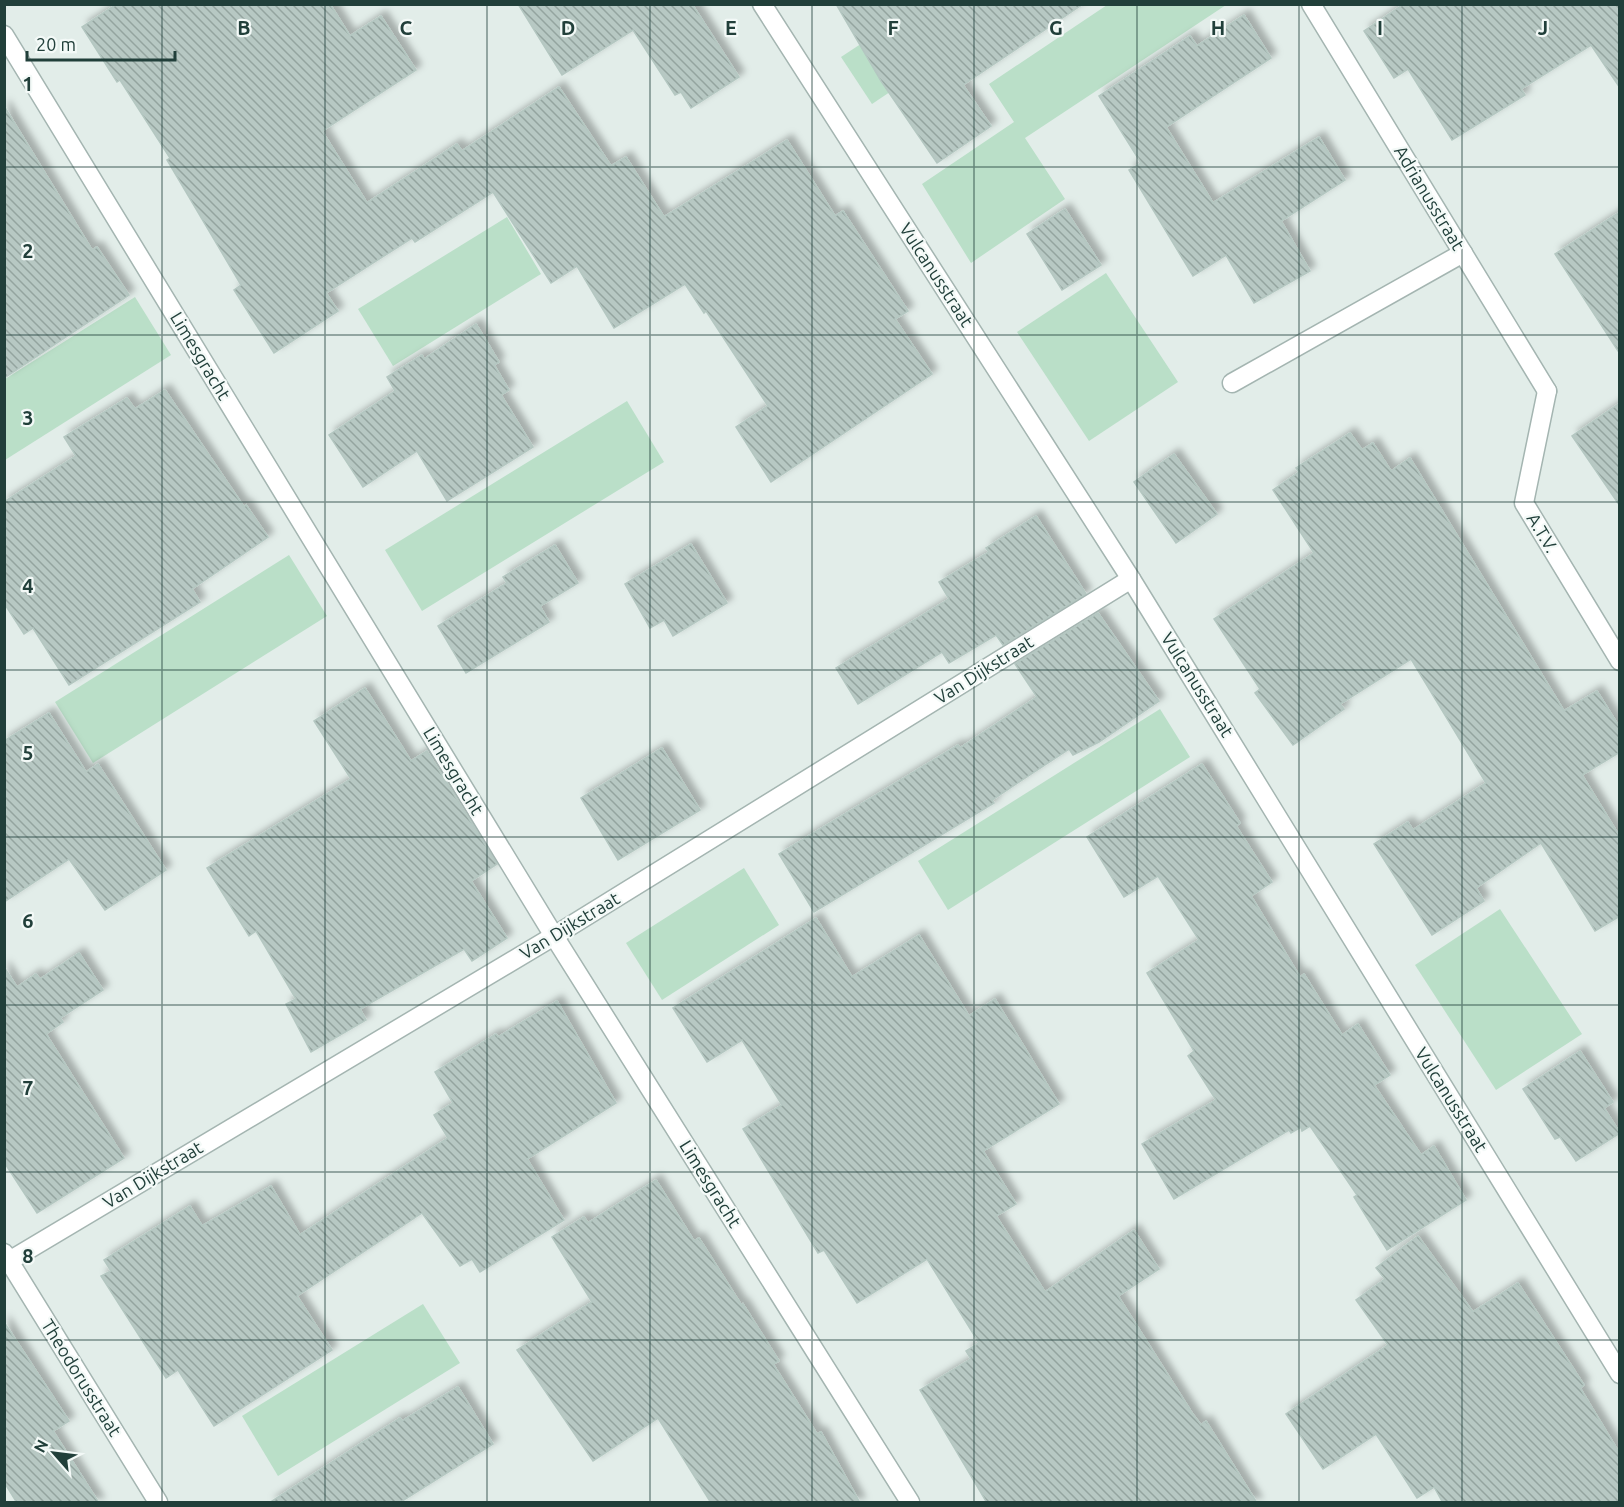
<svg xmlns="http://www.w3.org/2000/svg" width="1624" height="1507" viewBox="0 0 1624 1507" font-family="Ubuntu,sans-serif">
<defs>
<pattern id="building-back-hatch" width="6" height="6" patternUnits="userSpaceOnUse" patternTransform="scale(1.5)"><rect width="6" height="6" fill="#b7c8c3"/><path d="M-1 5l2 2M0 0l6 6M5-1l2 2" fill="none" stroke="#94a49f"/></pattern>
<filter id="shadow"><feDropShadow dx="5.5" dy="-5.5" stdDeviation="3" flood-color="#0004"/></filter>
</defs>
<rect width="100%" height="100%" fill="#e2ede9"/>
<g fill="#badfc8">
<polygon points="920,5 963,43 872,104 841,57"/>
<polygon points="1107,5 1226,5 1025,138 1065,199 971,263 922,184 1014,122 989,84"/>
<polygon points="507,217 541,274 393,366 358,309"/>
<polygon points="1106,273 1178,382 1089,441 1017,332"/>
<polygon points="135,297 171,355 5,460 5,379"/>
<polygon points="627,401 664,462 422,611 385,550"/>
<polygon points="289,555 327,616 93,763 55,702"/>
<polygon points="1160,709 1190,757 948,910 918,861"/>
<polygon points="744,868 779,925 662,1000 626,943"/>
<polygon points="1500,909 1582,1034 1496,1090 1415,965"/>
<polygon points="423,1304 460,1363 278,1476 242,1416"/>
</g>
<g fill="url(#building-back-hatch)" stroke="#b4c7c1" stroke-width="1.5" filter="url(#shadow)">
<polygon points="117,4 330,4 350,36 381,16 416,70 322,131 367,203 457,144 462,151 559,87 611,166 626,157 664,217 787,140 835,216 843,211 908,311 895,319 932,374 771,482 736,427 768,406 706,311 704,313 685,284 614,328 577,266 551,283 493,192 415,242 412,238 326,293 338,311 274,353 234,290 241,285 167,160 170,158 120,80 117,82 82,27"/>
<polygon points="518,4 692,4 739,77 691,108 681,92 675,95 633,30 562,75"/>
<polygon points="836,4 1083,4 963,85 991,126 937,163 881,81"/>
<polygon points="1404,4 1620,4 1620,88 1591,45 1521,89 1525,95 1452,140 1408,69 1394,78 1364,31"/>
<polygon points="1244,15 1271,58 1166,127 1213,203 1319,137 1345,180 1281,221 1310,271 1254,303 1226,255 1193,276 1129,170 1141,163 1099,96 1190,36 1197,46"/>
<polygon points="4,106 92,250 97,247 129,295 4,378"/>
<polygon points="1065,209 1101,265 1062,290 1027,234"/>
<polygon points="1620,212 1620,354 1555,254"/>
<polygon points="476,324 499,362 494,365 509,390 501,395 533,447 447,501 417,451 363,487 329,435 395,391 387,377 422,355 424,359"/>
<polygon points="165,390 244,507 246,505 268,537 192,589 200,602 69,685 33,628 24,634 4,603 4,502 76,456 64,437 127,398 135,409"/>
<polygon points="1620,403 1620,506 1572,436"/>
<polygon points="1350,433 1362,450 1373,443 1391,471 1410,458 1564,711 1597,691 1620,728 1620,752 1582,775 1620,837 1620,916 1595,931 1541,843 1476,888 1484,901 1432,935 1374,844 1408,822 1413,830 1486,783 1411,659 1340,704 1344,709 1293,745 1255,693 1260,689 1214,619 1314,553 1273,490 1299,472 1296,468"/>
<polygon points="1174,454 1217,514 1176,543 1134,482"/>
<polygon points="1036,516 1086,594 1003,645 996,635 949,663 942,652 858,704 836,668 949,599 939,582 989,552 986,548"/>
<polygon points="691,544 727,603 673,636 664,620 650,628 625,584"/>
<polygon points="555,545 578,583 540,606 549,622 466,673 438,626 507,583 503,577"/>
<polygon points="1098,613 1159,701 1099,742 1073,755 1069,749 992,800 994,803 814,912 779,854 958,745 960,748 1037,697 1015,664"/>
<polygon points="365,688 411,761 427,751 497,864 471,881 507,938 472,961 464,949 360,1009 366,1020 311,1052 286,1004 296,999 256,931 249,936 207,868 351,779 314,721"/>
<polygon points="49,713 86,772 98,764 166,870 105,910 69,859 4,902 4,741"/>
<polygon points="662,748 700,810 618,860 581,798"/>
<polygon points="1202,764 1240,823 1236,826 1272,882 1251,896 1300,977 1304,974 1342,1035 1358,1024 1390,1075 1374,1085 1421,1155 1434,1146 1466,1200 1387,1250 1354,1197 1357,1195 1310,1126 1302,1131 1301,1127 1291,1133 1289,1130 1174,1199 1142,1144 1216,1100 1188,1056 1194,1051 1147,973 1199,940 1158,876 1124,897 1087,837"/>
<polygon points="816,918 852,977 919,935 969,1016 995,999 1059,1104 983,1151 1016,1204 996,1216 1045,1292 1134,1230 1159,1269 1118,1296 1192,1413 1201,1425 1206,1421 1257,1503 987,1503 920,1390 971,1359 966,1351 979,1343 927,1259 857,1303 824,1250 818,1253 743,1129 782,1105 742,1040 707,1062 673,1008"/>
<polygon points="79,953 103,990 60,1018 63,1022 46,1034 124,1158 37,1213 4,1162 4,967 17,987 36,974 40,979"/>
<polygon points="557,1001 616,1103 527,1159 564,1220 480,1272 472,1259 460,1266 422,1213 297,1296 332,1350 214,1426 178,1370 166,1378 101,1276 111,1271 104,1260 190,1206 202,1226 271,1186 300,1235 448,1138 434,1115 453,1103 435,1072 496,1034 498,1037"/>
<polygon points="1580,1051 1613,1102 1604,1108 1620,1133 1576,1161 1560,1137 1555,1139 1523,1089"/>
<polygon points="656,1180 694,1241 699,1238 742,1306 743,1304 779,1361 773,1364 817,1434 821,1432 860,1503 711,1503 658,1418 593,1461 517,1350 592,1302 552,1237 584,1217 588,1223"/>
<polygon points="1418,1236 1473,1312 1518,1283 1584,1385 1580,1388 1620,1454 1620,1503 1443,1503 1434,1487 1417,1498 1376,1434 1323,1469 1286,1414 1388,1345 1356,1300 1385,1279 1376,1268"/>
<polygon points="4,1322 69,1421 53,1431 99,1503 17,1503 4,1482"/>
<polygon points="458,1387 493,1444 399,1503 269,1503 400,1418 402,1421"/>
</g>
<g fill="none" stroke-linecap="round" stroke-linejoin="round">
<defs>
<g id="lane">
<polyline points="1232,383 1463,253"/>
<polyline points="1547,391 1524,503 1620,661"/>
</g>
<g id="street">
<polyline points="762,4 1131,579 1620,1374"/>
<polyline points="1311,4 1547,391"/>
<polyline points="4,35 554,936 910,1502"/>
<polyline points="4,1253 158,1502"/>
<polyline points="4,1264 554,936 1131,579"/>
</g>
</defs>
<use href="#lane" stroke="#a4b5b1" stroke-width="21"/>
<use href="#street" stroke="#a4b5b1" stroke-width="21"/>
<use href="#lane" stroke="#fff" stroke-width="18"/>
<use href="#street" stroke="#fff" stroke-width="18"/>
</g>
<path fill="none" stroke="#213f3a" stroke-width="1.5" stroke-opacity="0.55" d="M162 4V1502M325 4V1502M487 4V1502M650 4V1502M812 4V1502M974 4V1502M1137 4V1502M1299 4V1502M1462 4V1502M4 167H1620M4 335H1620M4 502H1620M4 670H1620M4 837H1620M4 1005H1620M4 1172H1620M4 1340H1620"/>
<g text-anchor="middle" stroke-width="4.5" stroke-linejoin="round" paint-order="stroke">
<g font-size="18" fill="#213f3a" stroke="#f3f9f7">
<text transform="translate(1429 198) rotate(59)" y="6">Adrianusstraat</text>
<text transform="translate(936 275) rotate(57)" y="6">Vulcanusstraat</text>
<text transform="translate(200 356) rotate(59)" y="6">Limesgracht</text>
<text transform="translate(1542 533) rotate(59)" y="6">A.T.V.</text>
<text transform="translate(984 670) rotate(-32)" y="6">Van Dijkstraat</text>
<text transform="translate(1197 685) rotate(58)" y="6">Vulcanusstraat</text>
<text transform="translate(453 771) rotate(59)" y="6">Limesgracht</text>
<text transform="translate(570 926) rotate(-31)" y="6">Van Dijkstraat</text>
<text transform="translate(1451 1100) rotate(58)" y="6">Vulcanusstraat</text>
<text transform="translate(153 1175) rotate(-31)" y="6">Van Dijkstraat</text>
<text transform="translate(710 1184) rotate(58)" y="6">Limesgracht</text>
<text transform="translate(81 1378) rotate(58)" y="6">Theodorusstraat</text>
</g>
</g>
<g font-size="20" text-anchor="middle" font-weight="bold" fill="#213f3a" stroke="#f3f9f7" stroke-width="4.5" stroke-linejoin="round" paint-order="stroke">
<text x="244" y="35">B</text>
<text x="406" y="35">C</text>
<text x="568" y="35">D</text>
<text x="731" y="35">E</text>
<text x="893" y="35">F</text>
<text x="1056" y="35">G</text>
<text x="1218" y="35">H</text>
<text x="1380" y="35">I</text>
<text x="1543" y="35">J</text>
<text x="28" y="91">1</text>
<text x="28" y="258">2</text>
<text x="28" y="425">3</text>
<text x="28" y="593">4</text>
<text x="28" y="760">5</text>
<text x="28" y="928">6</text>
<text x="28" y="1095">7</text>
<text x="28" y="1263">8</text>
</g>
<rect width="1624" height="1507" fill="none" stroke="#213f3a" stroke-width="12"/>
<g transform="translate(54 1453) rotate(298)" stroke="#f3f9f7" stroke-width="4.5" paint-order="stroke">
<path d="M0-4.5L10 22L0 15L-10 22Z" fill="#213f3a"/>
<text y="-9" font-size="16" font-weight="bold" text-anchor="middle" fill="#213f3a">N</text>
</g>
<path d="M27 51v9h148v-9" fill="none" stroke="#213f3a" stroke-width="3"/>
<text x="36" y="51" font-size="18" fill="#213f3a" stroke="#f3f9f7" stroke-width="4.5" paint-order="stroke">20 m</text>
</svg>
